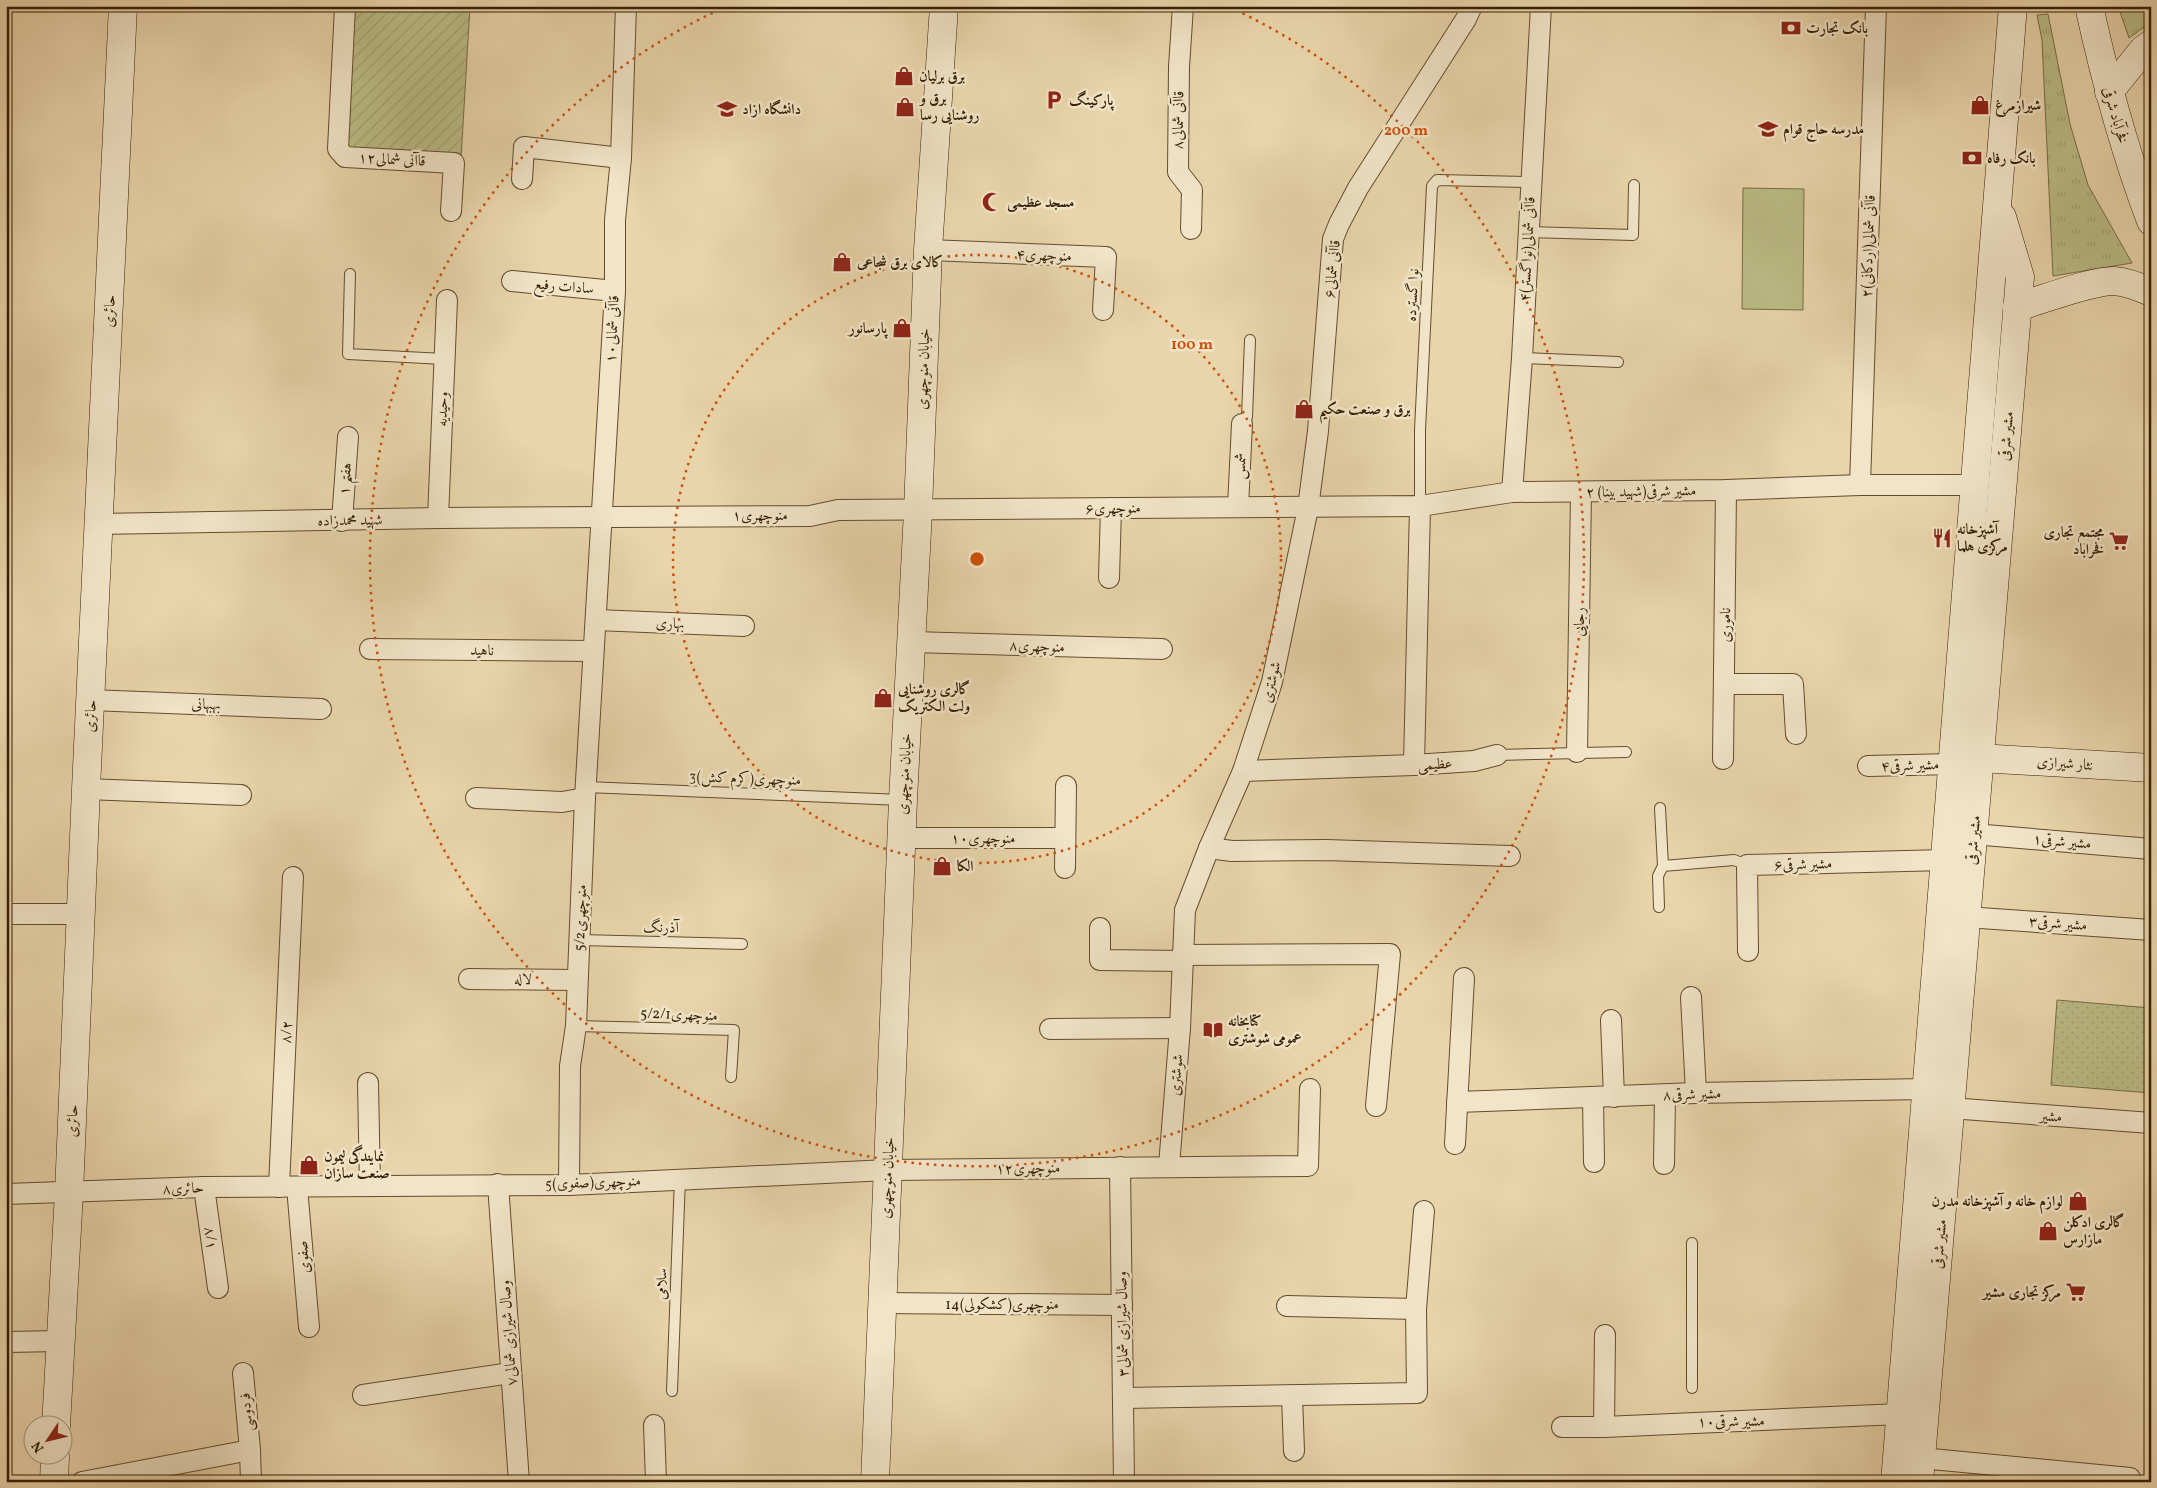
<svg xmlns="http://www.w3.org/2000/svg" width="2157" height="1488" viewBox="0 0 2157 1488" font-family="Vollkorn,Amiri,serif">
<defs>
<pattern id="grass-tufts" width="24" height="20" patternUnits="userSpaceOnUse" patternTransform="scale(1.25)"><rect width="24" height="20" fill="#bbbc86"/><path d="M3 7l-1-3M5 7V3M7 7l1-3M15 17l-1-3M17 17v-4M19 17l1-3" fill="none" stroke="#a1a172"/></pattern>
<pattern id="park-dots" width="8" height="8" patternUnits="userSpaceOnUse" patternTransform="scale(1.25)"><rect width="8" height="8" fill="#bbbc86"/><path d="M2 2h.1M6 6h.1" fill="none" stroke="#a1a172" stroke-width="1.8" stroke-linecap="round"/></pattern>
<pattern id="garden-furrows" width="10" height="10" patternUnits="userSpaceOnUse" patternTransform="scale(1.25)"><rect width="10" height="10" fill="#bbbc86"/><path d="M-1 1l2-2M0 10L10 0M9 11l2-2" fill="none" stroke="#a1a172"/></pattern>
</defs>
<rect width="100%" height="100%" fill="#e9d5ab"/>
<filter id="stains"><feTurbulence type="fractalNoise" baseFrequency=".004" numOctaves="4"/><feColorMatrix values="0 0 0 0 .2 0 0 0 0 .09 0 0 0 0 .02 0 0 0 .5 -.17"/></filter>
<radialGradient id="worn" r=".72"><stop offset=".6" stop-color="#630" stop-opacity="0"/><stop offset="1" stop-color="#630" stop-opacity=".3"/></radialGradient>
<g fill="url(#grass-tufts)" stroke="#786d45">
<polygon points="2118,6 2151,6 2151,22 2129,38"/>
<polygon points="2048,14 2070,124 2088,185 2132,263 2053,276 2042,40 2037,15"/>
</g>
<polygon fill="url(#park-dots)" stroke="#786d45" points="2057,1000 2151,1008 2151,1093 2051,1085"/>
<polygon fill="url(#garden-furrows)" stroke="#786d45" points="354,6 470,6 461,159 352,151 347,145"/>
<polygon fill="#bbbc86" stroke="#786d45" points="1743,188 1804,189 1803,310 1742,309"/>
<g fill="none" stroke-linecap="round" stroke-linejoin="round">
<defs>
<g id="lane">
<polyline points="1528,232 1633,235 1634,185"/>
<polyline points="350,274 348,354 444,359"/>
<polyline points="1522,358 1618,362"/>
<polyline points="1242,424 1247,417 1250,340"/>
<polyline points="1420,506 1420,430 1432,186 1437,180 1531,182"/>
<polyline points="1497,755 1626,752"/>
<polyline points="586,787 902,800"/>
<polyline points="1660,808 1663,866 1734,860 1747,865"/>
<polyline points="1659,907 1658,876 1663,866"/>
<polyline points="579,940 742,944"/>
<polyline points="576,1026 734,1030 731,1077"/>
<polyline points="1692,1388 1692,1243"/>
<polyline points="672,1391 680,1178"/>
</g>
<g id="street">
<polyline points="345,6 338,149 345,157 454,163 451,211"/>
<polyline points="1183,6 1179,67 1178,172 1192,190 1191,229"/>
<polyline points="522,179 524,147 621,158"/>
<polyline points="928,250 1106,257 1103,310"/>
<polyline points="512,281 615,291"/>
<polyline points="1860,485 1876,6"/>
<polyline points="1512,492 1522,358 1541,6"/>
<polyline points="1238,507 1242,424"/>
<polyline points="438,518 447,300"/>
<polyline points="342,521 348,437"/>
<polyline points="98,524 438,518 810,516 838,510 1420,506 1512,492 1726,490 1860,485 1976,485"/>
<polyline points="1109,578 1111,508"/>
<polyline points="596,620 744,626"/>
<polyline points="912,642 1162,649"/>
<polyline points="370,649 593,651"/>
<polyline points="1724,684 1793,684 1796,734"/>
<polyline points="90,700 321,709"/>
<polyline points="1577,752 1581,492"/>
<polyline points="1723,759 1726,490"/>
<polyline points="1414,765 1420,506"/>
<polyline points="1868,766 1952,764"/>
<polyline points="1243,771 1414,765 1474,761 1497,755"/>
<polyline points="86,789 241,795"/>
<polyline points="476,798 562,802 585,798"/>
<polyline points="1973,834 2151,849"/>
<polyline points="901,838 1065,838"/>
<polyline points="1209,848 1232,851 1326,850 1510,856"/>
<polyline points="1065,868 1066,786"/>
<polyline points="6,914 81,914"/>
<polyline points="1966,917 2151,930"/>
<polyline points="1100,928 1100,960 1183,961"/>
<polyline points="1748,951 1747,865 1945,860"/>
<polyline points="1182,955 1390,954 1376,1106"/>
<polyline points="469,979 577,980"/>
<polyline points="1691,997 1696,1093"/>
<polyline points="1611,1020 1614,1097"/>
<polyline points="1050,1029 1180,1028"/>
<polyline points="368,1083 370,1186"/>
<polyline points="1593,1098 1594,1162"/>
<polyline points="1457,1102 1696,1093 1926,1089"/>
<polyline points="1950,1108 2151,1123"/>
<polyline points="1455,1144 1464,978"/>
<polyline points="1664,1164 1665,1095"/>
<polyline points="1169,1166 1180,1028 1185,910 1209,848 1243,771 1272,682 1308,508 1318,431 1333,239 1339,224 1358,188 1466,19 1472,6"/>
<polyline points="1120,1167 1124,1482"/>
<polyline points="498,1184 519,1482"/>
<polyline points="569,1185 570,1066 576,1026 585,798 615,291 615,220 621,158 626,6"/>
<polyline points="204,1187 218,1288"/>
<polyline points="279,1187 293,877"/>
<polyline points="297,1187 309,1327"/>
<polyline points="6,1194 204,1187 569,1185 888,1170 1308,1166 1310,1089"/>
<polyline points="881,1303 1122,1305"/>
<polyline points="1287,1306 1416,1309"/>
<polyline points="6,1342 60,1341"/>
<polyline points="243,1373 250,1450 251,1482"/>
<polyline points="363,1395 511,1373"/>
<polyline points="1292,1396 1294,1451"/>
<polyline points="1123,1398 1417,1393 1416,1309 1424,1211"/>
<polyline points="654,1425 656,1482"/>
<polyline points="1562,1427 1604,1427 1900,1414"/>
<polyline points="1604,1427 1605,1335"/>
<polyline points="1921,1458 2130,1478"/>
<polyline points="82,1482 250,1450"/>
</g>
<g id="secondary">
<path d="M2089 6C2105 79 2124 150 2151 221"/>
<polyline points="2109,92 2143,50 2151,44"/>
<path d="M2017 307C2042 300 2090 281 2114 281 2126 282 2140 287 2151 292"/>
<polyline points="1979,758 2151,768"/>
<polyline points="56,1426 69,1193 86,789 123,6"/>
<polyline points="54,1482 55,1456"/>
<polyline points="875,1482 903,800 918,511 928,250 944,6"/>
<polyline points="1895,1482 2013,6"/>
<polyline points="1919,1482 2020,277 2002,217"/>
</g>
</defs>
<use href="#lane" stroke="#634c2e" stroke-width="12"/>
<use href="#street" stroke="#634c2e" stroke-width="22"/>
<use href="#secondary" stroke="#361e04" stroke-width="29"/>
<use href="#lane" stroke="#f1e4c8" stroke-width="10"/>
<use href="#street" stroke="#f1e4c8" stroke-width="20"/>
<use href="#secondary" stroke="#f1e4c8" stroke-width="28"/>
</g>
<g fill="none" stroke="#cd500b" stroke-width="2.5" stroke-dasharray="2.5 5">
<circle cx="977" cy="559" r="304"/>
<path d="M1229 7A607 607 0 1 1 725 7"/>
</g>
<defs>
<symbol id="bank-bare" viewBox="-9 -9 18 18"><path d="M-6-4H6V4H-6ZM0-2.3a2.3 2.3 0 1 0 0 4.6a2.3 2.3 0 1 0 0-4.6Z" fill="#8f2418" stroke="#f1e4c8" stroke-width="2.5" paint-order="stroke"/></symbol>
<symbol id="shop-bare" viewBox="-9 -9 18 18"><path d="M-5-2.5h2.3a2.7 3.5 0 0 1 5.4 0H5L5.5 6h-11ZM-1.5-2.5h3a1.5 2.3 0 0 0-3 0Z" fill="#8f2418" stroke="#f1e4c8" stroke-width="2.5" paint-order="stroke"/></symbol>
<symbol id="parking-bare" viewBox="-9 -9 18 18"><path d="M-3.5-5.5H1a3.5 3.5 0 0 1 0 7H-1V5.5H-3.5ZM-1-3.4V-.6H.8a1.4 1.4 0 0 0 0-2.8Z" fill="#8f2418" stroke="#f1e4c8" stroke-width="2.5" paint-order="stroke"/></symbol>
<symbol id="university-bare" viewBox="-9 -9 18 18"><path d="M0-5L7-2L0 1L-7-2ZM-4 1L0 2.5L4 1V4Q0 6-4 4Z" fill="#8f2418" stroke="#f1e4c8" stroke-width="2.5" paint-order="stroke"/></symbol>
<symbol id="school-bare" viewBox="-9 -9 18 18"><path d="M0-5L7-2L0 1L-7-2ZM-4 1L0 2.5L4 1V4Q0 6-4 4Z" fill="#8f2418" stroke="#f1e4c8" stroke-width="2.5" paint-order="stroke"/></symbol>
<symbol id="mosque-bare" viewBox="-9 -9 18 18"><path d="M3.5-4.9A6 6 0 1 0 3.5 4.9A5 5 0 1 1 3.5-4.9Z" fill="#8f2418" stroke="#f1e4c8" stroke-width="2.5" paint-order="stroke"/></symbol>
<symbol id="restaurant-bare" viewBox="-9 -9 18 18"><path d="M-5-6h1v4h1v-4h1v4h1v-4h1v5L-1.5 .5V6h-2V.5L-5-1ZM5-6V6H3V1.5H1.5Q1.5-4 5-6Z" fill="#8f2418" stroke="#f1e4c8" stroke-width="2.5" paint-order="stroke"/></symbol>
<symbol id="supermarket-bare" viewBox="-9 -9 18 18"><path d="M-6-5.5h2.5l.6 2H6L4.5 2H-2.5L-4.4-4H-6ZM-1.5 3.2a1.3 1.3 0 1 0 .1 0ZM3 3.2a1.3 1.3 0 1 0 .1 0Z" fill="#8f2418" stroke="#f1e4c8" stroke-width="2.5" paint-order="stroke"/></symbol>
<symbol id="library-bare" viewBox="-9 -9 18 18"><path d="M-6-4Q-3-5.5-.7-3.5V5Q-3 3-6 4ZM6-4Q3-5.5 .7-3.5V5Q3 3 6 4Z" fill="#8f2418" stroke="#f1e4c8" stroke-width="2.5" paint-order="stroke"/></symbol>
</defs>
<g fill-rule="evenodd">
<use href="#bank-bare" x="1777" y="14" width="28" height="28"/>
<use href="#shop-bare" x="890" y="62" width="28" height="28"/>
<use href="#parking-bare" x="1040" y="86" width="28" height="28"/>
<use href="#shop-bare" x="1966" y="91" width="28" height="28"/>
<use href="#shop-bare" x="891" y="93" width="28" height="28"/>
<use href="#university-bare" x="713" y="95" width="28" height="28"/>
<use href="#school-bare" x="1754" y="115" width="28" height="28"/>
<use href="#bank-bare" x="1958" y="144" width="28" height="28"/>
<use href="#mosque-bare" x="978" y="188" width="28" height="28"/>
<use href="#shop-bare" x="828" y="248" width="28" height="28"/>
<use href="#shop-bare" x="888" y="314" width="28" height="28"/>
<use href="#shop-bare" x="1290" y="395" width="28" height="28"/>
<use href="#restaurant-bare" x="1928" y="524" width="28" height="28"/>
<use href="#supermarket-bare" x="2105" y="527" width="28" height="28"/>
<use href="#shop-bare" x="869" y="684" width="28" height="28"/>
<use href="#shop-bare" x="928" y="852" width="28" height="28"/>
<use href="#library-bare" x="1199" y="1016" width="28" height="28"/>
<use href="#shop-bare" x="295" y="1151" width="28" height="28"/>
<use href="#shop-bare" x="2064" y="1187" width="28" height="28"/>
<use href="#shop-bare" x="2034" y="1217" width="28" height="28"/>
<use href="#supermarket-bare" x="2062" y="1278" width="28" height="28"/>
</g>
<g text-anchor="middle" stroke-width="5" stroke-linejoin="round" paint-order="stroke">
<g font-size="15" font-weight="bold" fill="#361e04" stroke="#f1e4c8" text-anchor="start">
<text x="1806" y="33">بانک تجارت</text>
<text x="919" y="81">برق برلیان</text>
<text x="920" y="103">برق و<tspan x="920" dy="17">روشنایی رسا</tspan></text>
<text x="1069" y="105">پارکینگ</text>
<text x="1995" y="110">شیرازمرغ</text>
<text x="742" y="114">دانشگاه ازاد</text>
<text x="1783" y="134">مدرسه حاج قوام</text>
<text x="1987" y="163">بانک رفاه</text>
<text x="1007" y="207">مسجد عظیمی</text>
<text x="857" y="267">کالای برق شجاعی</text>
<text x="887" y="333" text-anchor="end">پارسانور</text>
<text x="1319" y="414">برق و صنعت حکیم</text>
<text x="1957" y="534">آشپزخانه<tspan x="1957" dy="17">مرکزی هلما</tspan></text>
<text x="2104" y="537" text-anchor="end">مجتمع تجاری<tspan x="2104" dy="17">فخراباد</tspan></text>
<text x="898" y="694">گالری روشنایی<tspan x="898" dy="17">ولت الکتریک</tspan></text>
<text x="957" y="871">الکا</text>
<text x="1228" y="1026">کتابخانه<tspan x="1228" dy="17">عمومی شوشتری</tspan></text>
<text x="324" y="1161">نمایندگی لیمون<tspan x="324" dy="17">صنعت سازان</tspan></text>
<text x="2063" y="1206" text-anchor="end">لوازم خانه و آشپزخانه مدرن</text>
<text x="2063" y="1227">گالری ادکلن<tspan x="2063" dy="17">مازارس</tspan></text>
<text x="2061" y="1297" text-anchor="end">مرکز تجاری مشیر</text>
</g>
<g font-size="15" fill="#361e04" stroke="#f1e4c8">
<text transform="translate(2116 115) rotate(74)" y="5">فخرآباد شرقی</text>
<text transform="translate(1178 120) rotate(-89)" y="5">قاآنی شمالی۸</text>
<text transform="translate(392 159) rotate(3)" y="5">قاآنی شمالی۱۲</text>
<text transform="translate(1868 246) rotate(-88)" y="5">۲قاآنی شمالی(اردکانی)</text>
<text transform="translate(1527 249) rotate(-87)" y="5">۴قاآنی شمالی(نواگستر)</text>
<text transform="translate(1044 255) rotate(2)" y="5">منوچهری۴</text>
<text transform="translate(1332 269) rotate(-84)" y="5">قاآنی شمالی۶</text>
<text transform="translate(564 286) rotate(5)" y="5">سادات رفیع</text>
<text transform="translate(1412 295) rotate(-87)" y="5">نوا گسترده</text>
<text transform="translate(109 311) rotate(-87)" y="5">حائری</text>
<text transform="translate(612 329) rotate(-87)" y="5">قاآنی شمالی۱۰</text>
<text transform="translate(923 369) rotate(-88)" y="5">خیابان منوچهری</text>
<text transform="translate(442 409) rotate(-88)" y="5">وحیدیه</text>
<text transform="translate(2006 436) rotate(-85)" y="5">مشیر شرقی</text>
<text transform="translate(1240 466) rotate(-87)" y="5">شمس</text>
<text transform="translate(345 479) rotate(-86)" y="5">هفتم ۱</text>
<text transform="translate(1641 491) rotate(-1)" y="5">۲ مشیر شرقی(شهید بینا)</text>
<text transform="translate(1113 508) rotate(-1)" y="5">منوچهری۶</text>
<text x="760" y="520">منوچهری۱</text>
<text transform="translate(350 520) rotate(-1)" y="5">شهید محمدزاده</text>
<text transform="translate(1579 622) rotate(-89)" y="5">رجایی</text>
<text transform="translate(670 623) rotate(2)" y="5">بهاری</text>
<text transform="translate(1725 625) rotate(-89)" y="5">ناموری</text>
<text transform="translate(1037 646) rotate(2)" y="5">منوچهری۸</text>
<text transform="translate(482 650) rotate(1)" y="5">ناهید</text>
<text transform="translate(1271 682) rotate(-76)" y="5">شوشتری</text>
<text transform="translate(206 704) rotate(2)" y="5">بهبهانی</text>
<text transform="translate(90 716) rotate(-87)" y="5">حائری</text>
<text transform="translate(2065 763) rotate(4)" y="5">نثار شیرازی</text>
<text transform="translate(1435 764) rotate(-4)" y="5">عظیمی</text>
<text transform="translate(1910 765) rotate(-2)" y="5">۴مشیر شرقی</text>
<text transform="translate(904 774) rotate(-87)" y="5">خیابان منوچهری</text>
<text transform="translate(745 778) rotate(2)" y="5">3منوچهری(کرم کش)</text>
<text x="983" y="843">منوچهری۱۰</text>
<text transform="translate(1973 840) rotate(-85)" y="5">مشیر شرقی</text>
<text transform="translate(2062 841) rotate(5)" y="5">۱مشیر شرقی</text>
<text transform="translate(1803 864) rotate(-2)" y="5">۶مشیر شرقی</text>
<text transform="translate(580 918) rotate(-88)" y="5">5/2منوچهری</text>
<text transform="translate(2058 923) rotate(4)" y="5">۳مشیر شرقی</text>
<text transform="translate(661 927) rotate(1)" y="5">آذرنگ</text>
<text x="523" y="984">لاله</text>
<text transform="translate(679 1014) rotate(2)" y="5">5/2/1منوچهری</text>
<text transform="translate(286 1032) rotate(-87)" y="5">۸/۲</text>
<text transform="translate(1176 1075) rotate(-85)" y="5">شوشتری</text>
<text transform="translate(1692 1094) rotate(-2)" y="5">مشیر شرقی۸</text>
<text transform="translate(2051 1116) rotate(4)" y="5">مشیر</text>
<text transform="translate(72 1121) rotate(-88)" y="5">حائری</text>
<text transform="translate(1028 1168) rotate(-1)" y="5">منوچهری۱۲</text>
<text transform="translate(887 1178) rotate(-87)" y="5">خیابان منوچهری</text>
<text transform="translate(593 1182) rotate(-2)" y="5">5منوچهری(صفوی)</text>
<text transform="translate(183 1188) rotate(-2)" y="5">حائری۸</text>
<text transform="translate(211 1238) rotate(83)" y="5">۸/۱</text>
<text transform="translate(1939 1244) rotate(-85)" y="5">مشیر شرقی</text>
<text transform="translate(303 1257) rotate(-95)" y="5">صفوی</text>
<text transform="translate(661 1284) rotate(-88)" y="5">سلامی</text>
<text x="1002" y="1309">14منوچهری(کشکولی)</text>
<text transform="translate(1122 1324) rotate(-91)" y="5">وصال شیرازی شمالی۳</text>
<text transform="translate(508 1333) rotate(-94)" y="5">وصال شیرازی شمالی۷</text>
<text transform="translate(246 1412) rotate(-95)" y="5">فردوسی</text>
<text transform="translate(1731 1421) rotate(-1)" y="5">مشیر شرقی۱۰</text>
</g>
</g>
<circle cx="977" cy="559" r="8" fill="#cd500b" stroke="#f1e4c8" stroke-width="2.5"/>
<g font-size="15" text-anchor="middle" font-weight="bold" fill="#cd500b" stroke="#f1e4c8" stroke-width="5" stroke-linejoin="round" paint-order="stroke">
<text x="1406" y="135">200 m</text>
<text x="1192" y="349">100 m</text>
</g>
<rect width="2157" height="1488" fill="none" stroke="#e9d5ab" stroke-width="25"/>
<rect x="8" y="8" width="2142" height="1473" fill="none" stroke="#361e04" stroke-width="2.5"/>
<rect x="12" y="12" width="2132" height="1463" fill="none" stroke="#361e04"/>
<g transform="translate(48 1440) rotate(235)"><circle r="24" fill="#f1e4c8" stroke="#a6957a"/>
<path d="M0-4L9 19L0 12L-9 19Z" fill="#8f2418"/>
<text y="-8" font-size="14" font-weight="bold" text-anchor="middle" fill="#361e04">N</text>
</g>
<rect width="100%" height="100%" filter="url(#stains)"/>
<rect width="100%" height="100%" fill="url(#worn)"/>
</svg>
